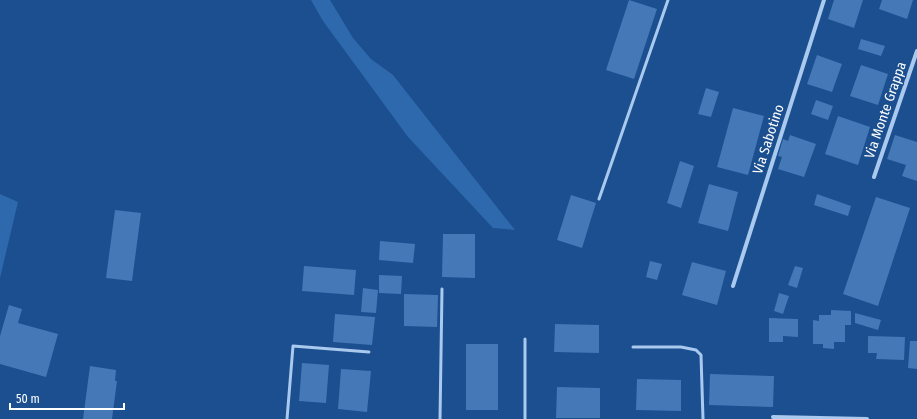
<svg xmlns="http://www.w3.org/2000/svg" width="917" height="419" viewBox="0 0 917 419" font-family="'Fira Sans Condensed',sans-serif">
<rect width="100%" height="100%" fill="#1b4f8f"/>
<g fill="#2e69ad">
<polygon points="311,0 330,0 353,38 371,59 393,75 515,230 493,228 408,137 323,21"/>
<polygon points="0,194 18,202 0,278"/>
</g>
<g fill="#4478b7">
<polygon points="629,0 657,9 634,79 606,70"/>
<polygon points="834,0 863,0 854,28 828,19"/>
<polygon points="882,0 913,0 907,19 879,9"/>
<polygon points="861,39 885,46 881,56 858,49"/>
<polygon points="817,55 842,64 832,92 807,84"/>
<polygon points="861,65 888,74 878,105 850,96"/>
<polygon points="706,88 719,92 711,117 698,114"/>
<polygon points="816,100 833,106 828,120 811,114"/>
<polygon points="733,108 764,116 748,175 717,167"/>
<polygon points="838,116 870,127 858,165 825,154"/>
<polygon points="790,135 816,144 804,177 778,169 782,157 778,156 783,139 788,141"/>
<polygon points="895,135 917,142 917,181 902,176 906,165 887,159"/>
<polygon points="680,161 694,166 681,208 667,203"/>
<polygon points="709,184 738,192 728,231 698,223"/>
<polygon points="817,194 851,206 848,216 814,205"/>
<polygon points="571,195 596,203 582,248 557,240"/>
<polygon points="876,197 910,208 878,306 843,294"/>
<polygon points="115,210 141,213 132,281 106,278"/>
<polygon points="443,234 475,234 475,278 442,277"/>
<polygon points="380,241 415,244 413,263 379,260"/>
<polygon points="650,261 662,264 657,280 646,277"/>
<polygon points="692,262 726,271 717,305 682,295"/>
<polygon points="304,266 356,270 354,295 302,291"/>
<polygon points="795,266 803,268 797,288 788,285"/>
<polygon points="379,275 402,276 401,294 379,293"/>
<polygon points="363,288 378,290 376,313 361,312"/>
<polygon points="779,293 789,296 783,314 774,311"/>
<polygon points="404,294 438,295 437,327 404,326"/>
<polygon points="9,305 22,309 18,323 58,334 46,377 0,364 0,336"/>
<polygon points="831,310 851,311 851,325 845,325 845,342 834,342 834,349 823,348 823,344 813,344 813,320 819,321 819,315 831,315"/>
<polygon points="855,313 881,320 878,330 855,323"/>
<polygon points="335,314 375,317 372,345 333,342"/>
<polygon points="769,318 798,319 798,337 783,336 783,342 769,342"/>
<polygon points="555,324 599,325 599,353 554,352"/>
<polygon points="868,336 905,337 904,360 876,359 877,353 868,353"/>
<polygon points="910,341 917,341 917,369 908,368"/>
<rect x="466" y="344" width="32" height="66"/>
<polygon points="302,363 329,365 326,403 299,401"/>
<polygon points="90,366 116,370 115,381 117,381 112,419 83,419"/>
<polygon points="341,369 371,371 367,412 338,409"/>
<polygon points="710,374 774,376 773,407 709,405"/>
<polygon points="637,379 681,380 681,411 636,410"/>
<polygon points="557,387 600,388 600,418 556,418"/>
</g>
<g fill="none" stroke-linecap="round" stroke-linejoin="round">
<g stroke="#a9c9ee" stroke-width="3">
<polyline points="599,199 668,0"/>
<polyline points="633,347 681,347 696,350 701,355 703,419"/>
<polyline points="287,419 293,346 369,352"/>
<polyline points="440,419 442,289"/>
<polyline points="525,419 525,339"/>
</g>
<g stroke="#a9c9ee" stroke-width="4">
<polyline points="874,177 917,51"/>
<polyline points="733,286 824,0"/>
<polyline points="773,417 867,419"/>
</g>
</g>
<g text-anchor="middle" stroke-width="3" stroke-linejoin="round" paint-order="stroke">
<g font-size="14" fill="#fff" stroke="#1b4f8f">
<text transform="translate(885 110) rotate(-71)" y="5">Via Monte Grappa</text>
<text transform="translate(768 139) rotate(-72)" y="5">Via Sabotino</text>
</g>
</g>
<path d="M10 403v6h114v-6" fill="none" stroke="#ffffff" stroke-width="2"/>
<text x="16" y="403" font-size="12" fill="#ffffff" stroke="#1b4f8f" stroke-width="3" paint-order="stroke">50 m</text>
</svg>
